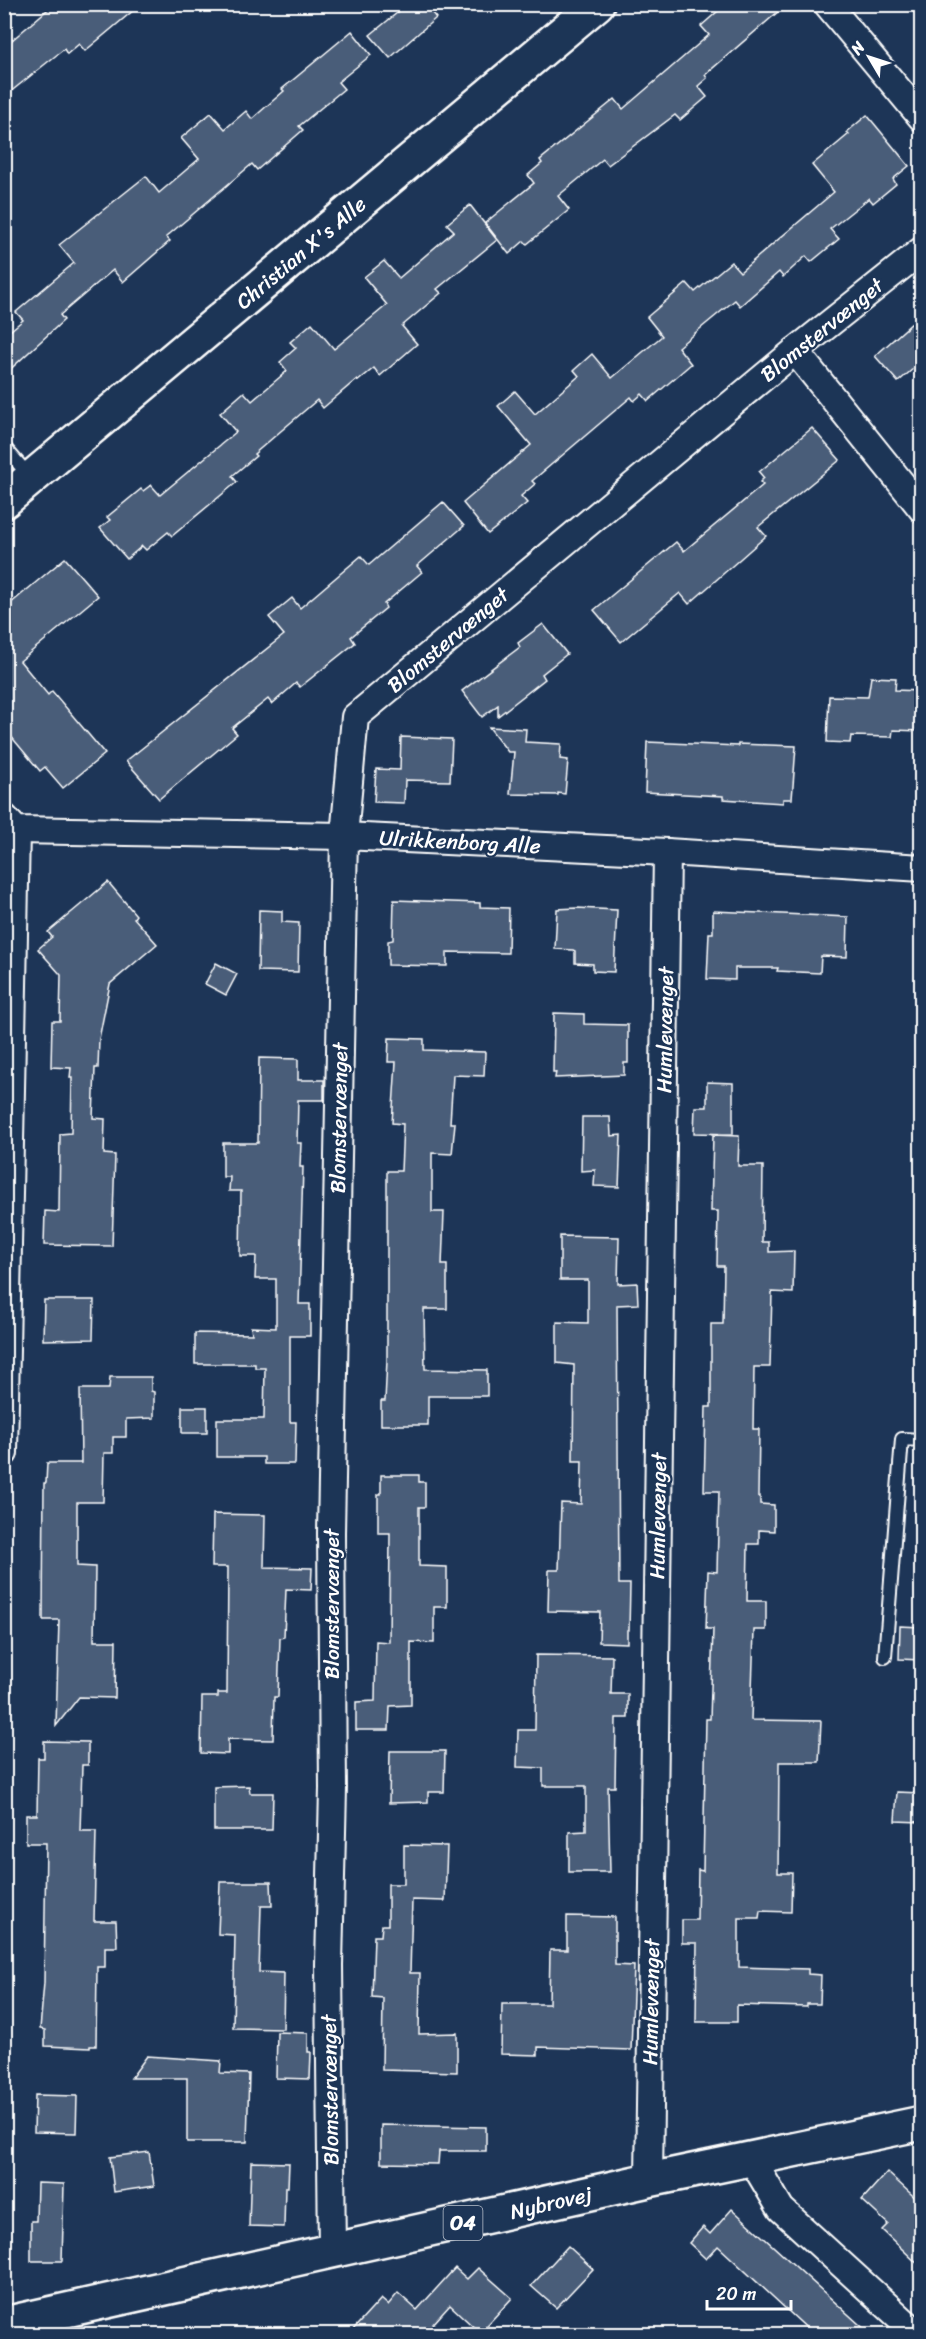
<svg xmlns="http://www.w3.org/2000/svg" width="926" height="2339" viewBox="0 0 926 2339" font-family="Sriracha,sans-serif">
<rect width="100%" height="100%" fill="#1d3557"/>
<filter id="ink" filterUnits="userSpaceOnUse"><feTurbulence type="fractalNoise" baseFrequency=".0167" numOctaves="2"/><feDisplacementMap in="SourceGraphic" scale="12" xChannelSelector="R" yChannelSelector="G"/><feConvolveMatrix kernelMatrix="1 2 1 2 8 2 1 2 1" color-interpolation-filters="sRGB"/></filter>
<g filter="url(#ink)">
<g fill="#4a5d79" stroke="#fff" stroke-width="1.5">
<polygon points="54,4 141,4 85,51 79,44 67,54 64,49 4,97 4,47"/>
<polygon points="408,4 425,4 436,18 390,58 370,35"/>
<polygon points="726,4 787,4 705,75 707,78 698,86 707,97 680,120 675,115 608,165 603,159 558,196 569,210 527,244 524,241 509,254 485,223 534,183 528,175 542,163 540,160 615,99 623,109 709,35 701,26"/>
<polygon points="352,31 371,55 338,82 344,89 299,126 303,130 257,170 252,164 166,237 170,241 123,282 113,270 60,315 64,320 4,375 4,336 23,320 16,312 74,263 59,245 146,176 159,193 199,159 181,138 211,113 225,129 246,111 252,119 284,91 282,89"/>
<polygon points="867,115 909,166 893,179 896,184 873,203 869,198 830,229 839,239 811,262 806,256 783,277 779,272 740,306 735,300 678,347 691,364 648,401 642,394 634,401 631,397 532,481 535,484 521,496 527,503 488,534 463,503 531,445 498,406 515,391 535,414 579,376 574,370 592,354 612,378 662,336 647,317 687,283 695,292 731,262 740,272 834,192 812,165 849,134 847,132"/>
<polygon points="470,205 497,240 437,289 441,293 402,326 417,344 380,376 374,368 358,381 357,379 323,408 317,400 254,454 256,456 232,476 237,482 172,536 168,532 146,550 142,546 127,559 100,528 110,520 107,517 141,489 143,491 151,485 160,495 236,432 220,413 244,392 252,401 287,371 280,362 296,348 290,342 312,323 334,349 387,305 364,277 384,261 399,278 454,231 447,224"/>
<polygon points="921,315 921,362 898,382 875,356"/>
<polygon points="812,428 840,460 758,527 766,536 689,604 680,593 621,642 594,610 676,542 684,551 763,485 760,482 764,478 759,472"/>
<polygon points="443,502 464,526 417,566 422,572 384,604 386,608 351,637 355,643 300,687 296,683 272,704 268,699 232,728 237,734 159,799 126,761 284,635 269,617 292,598 300,608 361,556 369,565"/>
<polygon points="65,558 98,596 20,661 48,695 52,691 105,754 63,788 45,767 40,771 4,728 4,609"/>
<polygon points="543,624 567,654 542,674 545,679 498,716 498,705 482,717 462,691 520,647 518,643"/>
<polygon points="871,677 896,678 895,690 921,691 921,731 893,730 892,737 851,736 850,743 827,742 829,696 868,697"/>
<polygon points="489,727 526,729 525,742 561,744 560,759 568,760 565,794 558,793 558,795 510,794 514,752 508,752"/>
<polygon points="401,737 452,739 450,781 405,780 404,803 374,802 376,769 400,770"/>
<polygon points="647,742 738,746 738,744 796,746 792,799 783,799 783,803 723,799 723,796 645,792"/>
<polygon points="108,882 136,915 134,918 157,944 110,984 99,1039 98,1068 95,1068 93,1118 105,1119 104,1154 115,1155 112,1246 44,1245 45,1211 59,1212 60,1134 71,1133 72,1078 70,1078 71,1068 51,1067 52,1021 60,1021 61,975 38,949 52,937 48,932"/>
<polygon points="394,900 480,903 480,907 509,908 508,953 447,952 447,966 388,965 388,941 393,940"/>
<polygon points="577,908 617,910 614,972 593,971 593,964 575,963 575,951 573,950 555,949 557,909"/>
<polygon points="259,910 282,911 282,922 299,923 298,972 258,971"/>
<polygon points="713,911 848,917 847,957 821,956 820,973 777,971 778,968 735,968 735,980 707,979 709,933 713,933"/>
<polygon points="216,963 237,974 226,995 205,984"/>
<polygon points="554,1013 584,1014 584,1024 628,1025 628,1063 624,1063 624,1075 555,1078 556,1072 553,1072"/>
<polygon points="389,1038 424,1039 424,1050 485,1052 484,1076 453,1075 450,1123 455,1123 452,1154 432,1153 432,1212 444,1212 442,1265 447,1265 447,1309 424,1309 425,1369 487,1370 487,1396 428,1396 428,1425 381,1425 381,1401 385,1401 387,1360 387,1171 401,1171 403,1124 392,1123 396,1062 388,1062"/>
<polygon points="259,1058 298,1059 298,1080 324,1080 324,1100 298,1100 297,1143 301,1143 300,1167 303,1167 299,1304 310,1304 310,1336 290,1336 290,1422 296,1422 295,1464 264,1464 264,1457 217,1457 217,1419 264,1419 265,1368 255,1368 255,1364 195,1364 195,1333 252,1334 251,1327 276,1328 276,1279 255,1279 256,1256 240,1256 241,1191 229,1191 230,1177 223,1177 223,1143 258,1143"/>
<polygon points="707,1082 733,1083 733,1134 694,1133 695,1107 707,1107"/>
<polygon points="582,1117 610,1117 611,1136 621,1135 619,1187 594,1186 595,1170 581,1171"/>
<polygon points="713,1135 739,1136 738,1166 763,1166 762,1242 769,1242 769,1252 794,1251 793,1293 772,1292 770,1367 754,1367 753,1429 759,1429 758,1496 760,1496 760,1504 774,1505 774,1531 759,1530 759,1544 748,1544 747,1601 766,1601 766,1630 754,1630 751,1720 821,1721 819,1762 779,1762 778,1873 792,1873 791,1912 760,1911 759,1918 739,1918 739,1967 808,1969 808,1974 821,1975 820,2004 807,2004 807,2007 737,2005 737,2022 696,2022 697,1943 682,1943 682,1920 697,1920 698,1870 703,1871 706,1719 710,1719 713,1629 706,1629 708,1571 717,1572 719,1491 704,1491 706,1407 711,1407 711,1324 723,1324 724,1266 717,1266 718,1211 711,1211"/>
<polygon points="560,1236 619,1237 618,1284 637,1283 638,1304 617,1305 619,1584 630,1584 629,1630 627,1630 627,1643 599,1642 600,1612 548,1611 549,1570 559,1570 561,1503 581,1504 582,1461 573,1461 574,1365 557,1363 557,1322 588,1323 588,1280 560,1280"/>
<polygon points="44,1300 94,1300 93,1339 43,1340"/>
<polygon points="110,1377 151,1377 151,1391 154,1392 154,1418 126,1419 126,1437 113,1437 113,1453 104,1453 103,1502 77,1502 77,1566 95,1567 94,1641 116,1641 115,1698 79,1697 56,1726 59,1620 43,1620 44,1483 46,1483 47,1463 81,1463 80,1389 109,1389"/>
<rect x="182" y="1407" width="25" height="26"/>
<polygon points="381,1475 419,1475 419,1482 425,1482 425,1507 419,1507 419,1566 447,1567 447,1607 434,1607 434,1643 411,1642 411,1705 390,1706 389,1730 356,1730 356,1702 375,1701 376,1641 389,1642 390,1533 378,1533 378,1494 381,1494"/>
<polygon points="213,1514 265,1515 264,1567 312,1568 311,1590 286,1589 284,1637 280,1638 278,1697 274,1697 273,1740 228,1739 228,1754 201,1753 202,1697 218,1697 218,1693 227,1693 228,1567 212,1567"/>
<polygon points="900,1626 921,1627 921,1660 899,1659"/>
<polygon points="536,1655 612,1656 611,1694 628,1694 628,1718 616,1718 615,1787 608,1787 610,1872 569,1872 569,1832 586,1831 586,1786 543,1786 543,1768 517,1767 518,1730 535,1730"/>
<polygon points="44,1741 88,1742 88,1765 82,1765 80,1831 96,1831 94,1921 116,1921 117,1947 105,1947 105,1967 97,1967 96,2046 90,2046 90,2048 45,2046 45,2030 40,2029 44,1983 46,1843 26,1843 26,1815 37,1815 38,1758 44,1758"/>
<polygon points="390,1751 445,1751 444,1792 428,1792 428,1802 389,1803"/>
<polygon points="249,1786 250,1793 273,1793 272,1830 214,1830 214,1787"/>
<polygon points="897,1792 921,1793 921,1822 895,1821"/>
<polygon points="404,1845 447,1846 445,1901 412,1900 410,1973 420,1973 419,2034 457,2033 457,2072 382,2070 383,1998 372,1997 374,1936 381,1936 382,1925 388,1925 388,1884 404,1884"/>
<polygon points="220,1882 271,1882 272,1906 261,1906 259,1972 284,1973 283,2029 233,2028 235,1935 218,1934"/>
<polygon points="567,1916 615,1917 615,1965 634,1966 631,2050 538,2047 538,2055 501,2054 502,2004 549,2004 550,1950 567,1950"/>
<polygon points="277,2032 308,2033 308,2052 311,2052 310,2079 276,2078"/>
<polygon points="147,2056 221,2061 220,2073 249,2074 247,2142 187,2142 187,2078 131,2078"/>
<polygon points="35,2095 77,2096 76,2133 34,2132"/>
<polygon points="381,2125 486,2127 486,2151 439,2151 438,2164 381,2163"/>
<polygon points="149,2152 154,2186 114,2192 110,2157"/>
<polygon points="251,2162 289,2163 288,2187 285,2187 284,2227 249,2226"/>
<polygon points="887,2172 921,2203 921,2267 882,2230 888,2224 862,2200"/>
<polygon points="37,2183 64,2184 62,2261 31,2261 31,2221 36,2221"/>
<polygon points="732,2209 870,2334 813,2334 718,2246 706,2259 689,2243 703,2227 710,2234"/>
<polygon points="568,2246 593,2269 556,2308 531,2286"/>
<polygon points="455,2268 467,2279 478,2268 512,2298 480,2333 450,2305 433,2324 444,2334 349,2334 381,2299 388,2305 398,2293 417,2310"/>
</g>
<g fill="none" stroke-linecap="round" stroke-linejoin="round">
<defs>
<g id="lane">
<polyline points="4,447 31,478"/>
<polyline points="885,1657 902,1439 922,1440"/>
</g>
<g id="street">
<polyline points="827,4 922,118"/>
<polyline points="795,351 922,509"/>
<polyline points="4,817 16,830 344,836 667,852 922,868"/>
<polyline points="4,1453 16,830"/>
<polyline points="752,2160 781,2209 918,2334"/>
<polyline points="649,2180 667,852"/>
<polyline points="332,2253 329,1965 333,1788 331,1533 344,836 355,717 795,351 922,250"/>
</g>
<polyline id="secondary" points="4,501 597,4"/>
<polyline id="primary" points="4,2324 649,2180 922,2123"/>
</defs>
<use href="#lane" stroke="#fff" stroke-width="16"/>
<use href="#street" stroke="#fff" stroke-width="30"/>
<use href="#secondary" stroke="#fff" stroke-width="38"/>
<use href="#primary" stroke="#fff" stroke-width="38"/>
<use href="#lane" stroke="#1d3557" stroke-width="12"/>
<use href="#street" stroke="#1d3557" stroke-width="26"/>
<use href="#secondary" stroke="#1d3557" stroke-width="33"/>
<use href="#primary" stroke="#1d3557" stroke-width="33"/>
</g>
</g>
<g text-anchor="middle" stroke-width="4.5" stroke-linejoin="round" paint-order="stroke">
<rect fill="#1d3557" stroke="#bbc2cd" stroke-width="1.5" x="443.5" y="2206" width="39" height="34" rx="4.5"/>
<g font-size="20" font-weight="bold" fill="#fff">
<text x="463" y="2230">O4</text>
</g>
<g font-size="21" fill="#fff" stroke="#1d3557">
<text transform="translate(301 253) rotate(-40)" y="7">Christian X's Alle</text>
<text transform="translate(822 330) rotate(-39)" y="7">Blomstervænget</text>
<text transform="translate(448 640) rotate(-40)" y="7">Blomstervænget</text>
<text transform="translate(460 842) rotate(3)" y="7">Ulrikkenborg Alle</text>
<text transform="translate(665 1030) rotate(-89)" y="7">Humlevænget</text>
<text transform="translate(339 1118) rotate(-89)" y="7">Blomstervænget</text>
<text transform="translate(658 1516) rotate(-89)" y="7">Humlevænget</text>
<text transform="translate(332 1604) rotate(-90)" y="7">Blomstervænget</text>
<text transform="translate(651 2002) rotate(-89)" y="7">Humlevænget</text>
<text transform="translate(330 2090) rotate(-91)" y="7">Blomstervænget</text>
<text transform="translate(551 2203) rotate(-13)" y="7">Nybrovej</text>
</g>
</g>
<rect width="926" height="2339" fill="none" stroke="#1d3557" stroke-width="24"/>
<rect x="12" y="12" width="902" height="2315" fill="none" stroke="#fff" stroke-width="2" filter="url(#ink)"/>
<g transform="translate(869 57) rotate(309)" stroke="#1d3557" stroke-width="4.5" paint-order="stroke">
<path d="M0-4.5L10 22L0 15L-10 22Z" fill="#ffffff"/>
<text y="-9" font-size="16" font-weight="bold" text-anchor="middle" fill="#ffffff">N</text>
</g>
<path d="M707 2300v9h84v-9" fill="none" stroke="#ffffff" stroke-width="3"/>
<text x="716" y="2300" font-size="18" fill="#ffffff" stroke="#1d3557" stroke-width="4.5" paint-order="stroke">20 m</text>
</svg>
